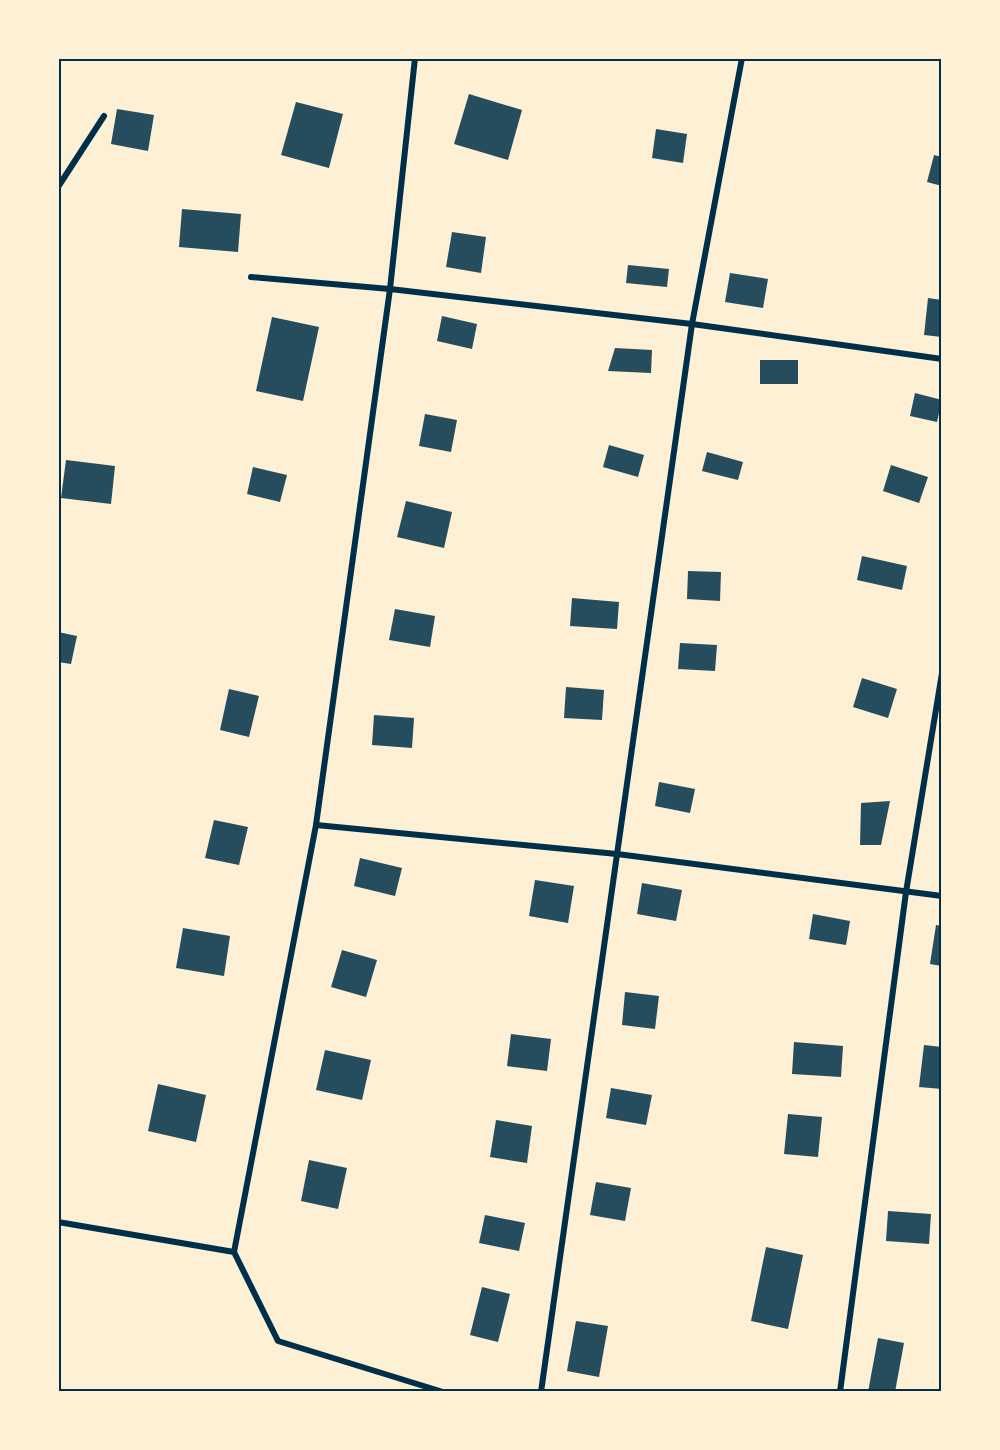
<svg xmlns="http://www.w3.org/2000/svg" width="1000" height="1450" viewBox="0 0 1000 1450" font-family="'Crimson Pro',serif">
<rect width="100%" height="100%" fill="#fdf0d5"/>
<g fill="#264d5e">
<polygon points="469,94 522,110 508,160 454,144"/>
<polygon points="296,102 343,114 329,168 281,155"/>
<polygon points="117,109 154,115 148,151 111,144"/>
<polygon points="656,129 687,134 683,163 652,158"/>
<polygon points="934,155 942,157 942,186 927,182"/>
<polygon points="182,209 241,214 238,252 179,247"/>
<polygon points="452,232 486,237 481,273 446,267"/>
<polygon points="628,265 669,269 667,287 626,283"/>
<polygon points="730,273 768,279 763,308 725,302"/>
<polygon points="928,298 942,300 942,337 924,335"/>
<polygon points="442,316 477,324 472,349 437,341"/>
<polygon points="272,317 319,327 303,401 256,391"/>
<polygon points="615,348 652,350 651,373 608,371"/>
<rect x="760" y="360" width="38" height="24"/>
<polygon points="915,393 942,400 937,422 910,416"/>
<polygon points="425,414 457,420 451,452 419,446"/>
<polygon points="609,445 644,455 638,477 603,467"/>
<polygon points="707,452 743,462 738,480 702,471"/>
<polygon points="66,460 115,466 111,504 61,498"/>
<polygon points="891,465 928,477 919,503 883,491"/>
<polygon points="253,467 287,475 280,502 247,494"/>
<polygon points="406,501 452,512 444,548 397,537"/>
<polygon points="862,556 907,566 902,590 857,580"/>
<polygon points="688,571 721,572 720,601 687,599"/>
<polygon points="572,598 619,602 617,629 570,626"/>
<polygon points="395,609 435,616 430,647 389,640"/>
<polygon points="58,632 77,636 71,664 58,662"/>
<polygon points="680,643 717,645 715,671 678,669"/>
<polygon points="862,678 897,689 888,718 853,707"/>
<polygon points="566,687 604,690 602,720 564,718"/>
<polygon points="229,689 259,696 249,737 220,730"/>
<polygon points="374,715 414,718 412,748 372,745"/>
<polygon points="659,782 695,789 690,813 655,806"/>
<polygon points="890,801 881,845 860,845 861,803"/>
<polygon points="214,820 248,827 239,865 205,858"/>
<polygon points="360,858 402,868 395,896 354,886"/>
<polygon points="535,880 574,886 568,923 529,916"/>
<polygon points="642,883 682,890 676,921 637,914"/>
<polygon points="813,914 850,921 846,945 809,939"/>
<polygon points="936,925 942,926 942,966 930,964"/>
<polygon points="183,928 230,936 224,976 176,968"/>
<polygon points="342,950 377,960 366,997 331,987"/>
<polygon points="625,992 659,996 655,1029 622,1025"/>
<polygon points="511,1034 551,1039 547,1071 507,1066"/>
<polygon points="794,1042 843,1046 841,1077 792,1074"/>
<polygon points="924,1045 942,1047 942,1089 919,1087"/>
<polygon points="325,1050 371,1060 362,1100 316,1090"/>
<polygon points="158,1084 206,1095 196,1142 148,1131"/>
<polygon points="611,1088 652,1095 646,1125 606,1118"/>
<polygon points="788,1114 822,1117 818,1157 784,1154"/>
<polygon points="496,1120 532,1126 527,1163 490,1157"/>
<polygon points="309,1160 347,1168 338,1209 301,1201"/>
<polygon points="596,1182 631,1188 625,1221 590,1215"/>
<polygon points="888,1211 931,1214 929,1244 886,1241"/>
<polygon points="485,1215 525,1223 519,1251 479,1243"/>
<polygon points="766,1247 803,1255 788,1329 751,1321"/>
<polygon points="482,1287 510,1294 498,1342 470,1335"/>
<polygon points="576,1321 608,1326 599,1377 567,1371"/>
<polygon points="878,1338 904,1343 895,1392 868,1392"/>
</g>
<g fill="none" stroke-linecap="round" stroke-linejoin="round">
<g stroke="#003049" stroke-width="6">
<polyline points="58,187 104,116"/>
<polyline points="251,277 390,289 692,324 942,359"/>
<polyline points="316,825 617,854 942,896"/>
<polyline points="58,1222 234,1252 278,1341 443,1392"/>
<polyline points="234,1252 316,825 390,289 415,58"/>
<polyline points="541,1392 692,324 742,58"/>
<polyline points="840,1392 906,892 942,673"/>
</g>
</g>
<rect width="1000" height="1450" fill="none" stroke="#fdf0d5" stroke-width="120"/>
<rect x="60" y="60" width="880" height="1330" fill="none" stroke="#003049" stroke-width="2"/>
</svg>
